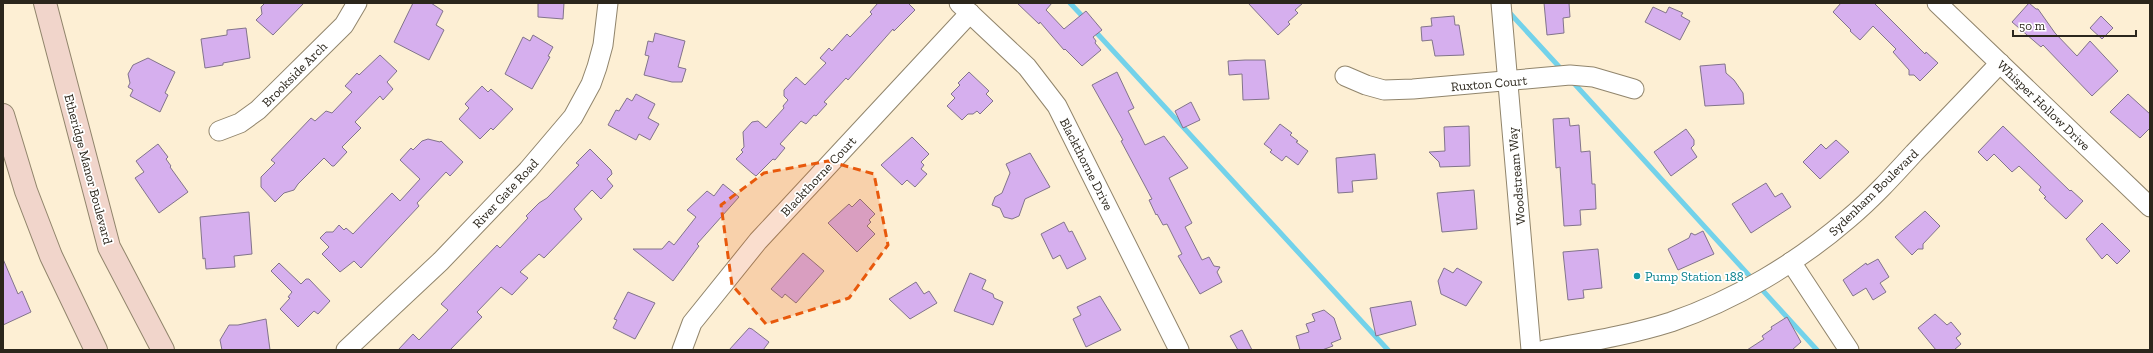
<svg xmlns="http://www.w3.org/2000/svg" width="2153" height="353" viewBox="0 0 2153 353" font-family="'Zilla Slab',serif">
<rect width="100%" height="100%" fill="#fdefd4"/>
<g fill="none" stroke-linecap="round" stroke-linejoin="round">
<g stroke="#73d2ea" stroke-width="5">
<polyline points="1070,3 1085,19"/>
<polyline points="1508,11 1563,71"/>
<polyline points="1094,30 1388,350"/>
<polyline points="1571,80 1817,350"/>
</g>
</g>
<g fill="#d6afee" stroke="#82748b">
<polygon points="265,3 304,3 273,35 256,20 262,14 261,7"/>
<polygon points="413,3 431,3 443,11 436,25 444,30 429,60 394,42"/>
<polygon points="538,3 564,3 563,19 538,17"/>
<polygon points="878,3 908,3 915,10 894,31 893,29 848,80 846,78 824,102 827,104 816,116 814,115 806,124 801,121 780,144 785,148 775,160 773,159 756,176 752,173 736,159 743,152 741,150 744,147 743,132 752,122 758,121 766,128 784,108 783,106 788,100 784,96 784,90 796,77 805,85 826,63 820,58 829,48 832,51 847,34 850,37 872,14 870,12"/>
<polygon points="1017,3 1052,3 1046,10 1064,29 1086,11 1102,30 1093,37 1096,41 1095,43 1101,50 1082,66 1065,49 1064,50 1040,22 1039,24"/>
<polygon points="1248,3 1303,3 1295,10 1298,13 1288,22 1290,24 1278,35"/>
<polygon points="1544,3 1569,3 1570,17 1563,18 1564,33 1547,35"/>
<polygon points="1841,3 1874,3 1925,54 1926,52 1938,63 1920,81 1914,75 1909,75 1909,70 1893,52 1896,49 1873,26 1860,40 1850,31 1851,30 1833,12"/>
<polygon points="2029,3 2036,9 2038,9 2055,33 2077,56 2090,41 2118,71 2092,96 2043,45 2041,47 2012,22"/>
<polygon points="1653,7 1666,13 1669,7 1683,13 1681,16 1690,21 1680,40 1645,22"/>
<polygon points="1454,16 1455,25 1459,25 1464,55 1435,56 1432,40 1422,41 1421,27 1432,26 1431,18"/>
<polygon points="2101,16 2113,28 2102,39 2090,28"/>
<polygon points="246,28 250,58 223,63 223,65 205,68 201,39 227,35 227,30"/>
<polygon points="655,33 685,41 678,67 686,69 682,82 672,82 644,75 649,56 645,55 648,41 653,42"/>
<polygon points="533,35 553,47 548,56 550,57 532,89 505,74 523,37 530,41"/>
<polygon points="380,55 397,71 387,82 393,89 383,100 380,96 355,122 361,128 342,147 347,152 334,166 332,166 324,158 298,184 294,190 284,193 275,202 261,187 261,177 275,163 271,160 311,118 315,121 326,111 332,113 352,92 345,86 357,73 359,75"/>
<polygon points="148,58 175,72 165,93 168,95 160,112 130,96 133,90 128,87 130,83 128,74 133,65"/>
<polygon points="1245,60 1265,60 1269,99 1243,100 1242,74 1229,75 1228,61"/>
<polygon points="1725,64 1726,73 1734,80 1743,93 1744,104 1705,106 1700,66"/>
<polygon points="969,72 989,91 986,94 993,101 980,114 977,111 973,114 968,114 962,120 947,106 955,98 951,94 960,85 958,83"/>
<polygon points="1117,72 1134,108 1128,111 1145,145 1164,136 1188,168 1169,178 1192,223 1185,227 1202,260 1209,257 1214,266 1220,267 1217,272 1222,282 1200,294 1178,256 1182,254 1167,224 1163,225 1157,214 1156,215 1149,200 1152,199 1121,141 1123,140 1092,85"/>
<polygon points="482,86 488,92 491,89 513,109 493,130 491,128 480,139 459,119 469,108 465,104"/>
<polygon points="636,94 655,104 648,118 659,124 650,140 639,134 636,140 608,125 616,110 619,111 627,98 632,101"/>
<polygon points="2128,94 2150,114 2150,128 2140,138 2110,112"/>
<polygon points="1191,102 1200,120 1183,128 1175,111"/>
<polygon points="1569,118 1570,126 1579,125 1581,152 1590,151 1592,184 1595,184 1596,209 1580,210 1581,225 1564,226 1560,167 1556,168 1553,119"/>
<polygon points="1280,124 1292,133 1290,135 1298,141 1296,142 1308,151 1298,165 1286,156 1282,161 1270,152 1272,150 1264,144"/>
<polygon points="1469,126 1470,166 1440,167 1439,162 1429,152 1445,151 1444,127"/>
<polygon points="2003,126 2070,191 2071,190 2083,201 2066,219 2044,198 2046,197 2039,190 2041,187 2019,166 2012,172 1994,154 1987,161 1978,152"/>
<polygon points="1686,129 1694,140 1694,145 1691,148 1697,157 1671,176 1654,152"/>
<polygon points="912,137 929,154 921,162 924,165 921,169 927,174 915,187 907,180 902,185 881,165"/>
<polygon points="428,139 440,142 441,141 463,162 450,176 446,172 417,203 419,206 361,268 354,261 340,272 322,254 329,247 320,238 326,232 333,232 339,225 344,230 346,228 353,234 392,193 400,201 420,179 400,160 411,148 413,150 422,141"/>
<polygon points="1836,140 1849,152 1820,179 1803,162 1821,144 1826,149"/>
<polygon points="158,144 168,157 166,159 171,166 170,167 188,192 159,213 135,178 144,172 136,161"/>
<polygon points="590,149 611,170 612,174 607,179 613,186 601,199 592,190 574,209 582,219 544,258 539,254 520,272 528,278 512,295 501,287 477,312 482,317 450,350 398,350 413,334 419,340 448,310 441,304 497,245 500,248 528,218 526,216 539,203 547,198 579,165 576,163"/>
<polygon points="1030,153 1050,187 1025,199 1019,216 1012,219 1004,217 1000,208 992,205 995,197 1002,193 1010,173 1006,164"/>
<polygon points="1375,154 1377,179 1352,181 1353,192 1338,193 1336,158"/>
<polygon points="1766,183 1775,197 1782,193 1791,207 1751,233 1732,204"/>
<polygon points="723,184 739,197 697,244 699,246 673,281 633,249 662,249 669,241 674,245 696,217 687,210 707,191 714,196"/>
<polygon points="1474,190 1477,229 1442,232 1437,193"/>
<polygon points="860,199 875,214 869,220 871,222 867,226 875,234 857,252 828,223 849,204 852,207"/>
<polygon points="1925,211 1940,226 1923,244 1923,249 1918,249 1912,255 1895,237"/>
<polygon points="249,212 252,254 234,256 235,267 206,269 205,258 203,259 200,217"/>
<polygon points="1064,222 1069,232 1072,231 1086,259 1067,269 1060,255 1053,259 1041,234"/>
<polygon points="2102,223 2130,251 2117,264 2107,254 2102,259 2086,239"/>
<polygon points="1703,231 1714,254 1678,270 1668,249 1689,238 1691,233 1695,235"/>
<polygon points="1598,249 1602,288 1583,290 1584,298 1568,300 1563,252"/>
<polygon points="803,253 824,271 796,303 785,294 782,298 771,289"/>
<polygon points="3,259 18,294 22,291 31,312 3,325"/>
<polygon points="1878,259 1889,277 1880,283 1886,292 1873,300 1866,288 1853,296 1843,280 1866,263 1867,265"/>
<polygon points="279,263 301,284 306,279 309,279 330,301 318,314 314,311 298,327 280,309 290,298 288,297 292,292 271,271"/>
<polygon points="1444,268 1453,273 1457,268 1482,282 1466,306 1441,294 1438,281"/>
<polygon points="970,273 986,280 982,289 993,294 994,298 1003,302 993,325 954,311"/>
<polygon points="916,282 924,294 929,291 937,303 910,319 889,299"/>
<polygon points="628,292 655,303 635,339 613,328 617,320 614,319"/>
<polygon points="1100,296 1121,330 1086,347 1073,319 1081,315 1077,307"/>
<polygon points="1411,301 1416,325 1376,336 1370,308"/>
<polygon points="1324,310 1334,318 1341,339 1331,343 1333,346 1322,350 1300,350 1296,336 1309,332 1306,324 1315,321 1312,314"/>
<polygon points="1935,314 1947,325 1951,322 1961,334 1956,338 1961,344 1954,350 1936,350 1918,328"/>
<polygon points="1787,317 1801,342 1792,350 1747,350 1764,339 1762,336 1772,329 1771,327"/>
<polygon points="266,319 270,350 222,350 220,340 229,325 238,325"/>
<polygon points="749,328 752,329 769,342 763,350 729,350"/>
<polygon points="1242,330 1252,350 1238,350 1230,336"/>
</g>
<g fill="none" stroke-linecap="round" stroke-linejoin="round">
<defs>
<g id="minor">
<polyline points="959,3 1027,67 1057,106 1179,350"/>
<polyline points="1501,3 1531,350"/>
<polyline points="1937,3 2150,207"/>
<polyline points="1345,76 1366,85 1384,90 1413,89 1570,75 1593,77 1634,89"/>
<polyline points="219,131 240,123 258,110 344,25 357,3"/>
<polyline points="1791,262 1849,350"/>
<polyline points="346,350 441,261 528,170 573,117 591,84 597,67 603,45 608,3"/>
<polyline points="682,350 692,323 758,241 970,13"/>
<path d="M1544 350C1587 342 1630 335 1671 322 1735 300 1797 263 1848 219 1872 199 1893 176 1914 153 1943 123 1972 93 2000 63"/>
</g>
<g id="secondary">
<polyline points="45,3 109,247 163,350"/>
<polyline points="3,115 26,191 51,256 96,350"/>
</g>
</defs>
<use href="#minor" stroke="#91856c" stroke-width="21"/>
<use href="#secondary" stroke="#91856c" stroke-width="24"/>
<use href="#minor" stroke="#fff" stroke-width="19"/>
<use href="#secondary" stroke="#f1d5cb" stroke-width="22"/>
</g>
<path fill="#e8590c" fill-opacity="0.2" stroke="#e8590c" stroke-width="3" stroke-dasharray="8 5" stroke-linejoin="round" d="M828 161 874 174 888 245 849 298 766 324 732 285 721 205 764 173Z"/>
<circle fill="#0f9aa8" stroke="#fff" stroke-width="1.5" cx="1637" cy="276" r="4"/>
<g text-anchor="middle" stroke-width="3.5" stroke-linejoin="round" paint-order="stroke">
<g font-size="13" fill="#2b261c" stroke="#fff">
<text transform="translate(294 74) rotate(-45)" y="5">Brookside Arch</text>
<text transform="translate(1489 83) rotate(-5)" y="5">Ruxton Court</text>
<text transform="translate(2044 105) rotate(44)" y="5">Whisper Hollow Drive</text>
<text transform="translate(1087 164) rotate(63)" y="5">Blackthorne Drive</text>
<text transform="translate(89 169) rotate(75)" y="5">Etheridge Manor Boulevard</text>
<text transform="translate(818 176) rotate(-47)" y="5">Blackthorne Court</text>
<text transform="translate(1516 176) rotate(-95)" y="5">Woodstream Way</text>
<text transform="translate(1873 192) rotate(-44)" y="5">Sydenham Boulevard</text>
<text transform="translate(505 193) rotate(-47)" y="5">River Gate Road</text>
</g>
<g font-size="13" fill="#0d838f" stroke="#fff" text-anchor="start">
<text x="1645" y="281">Pump Station 188</text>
</g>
</g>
<rect width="2153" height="353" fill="none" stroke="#2b261c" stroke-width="8"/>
<path d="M2013 30v6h123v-6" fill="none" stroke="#2b261c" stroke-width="2"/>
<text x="2019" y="30" font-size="12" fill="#2b261c" stroke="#ffffff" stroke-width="3" paint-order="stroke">50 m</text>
</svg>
